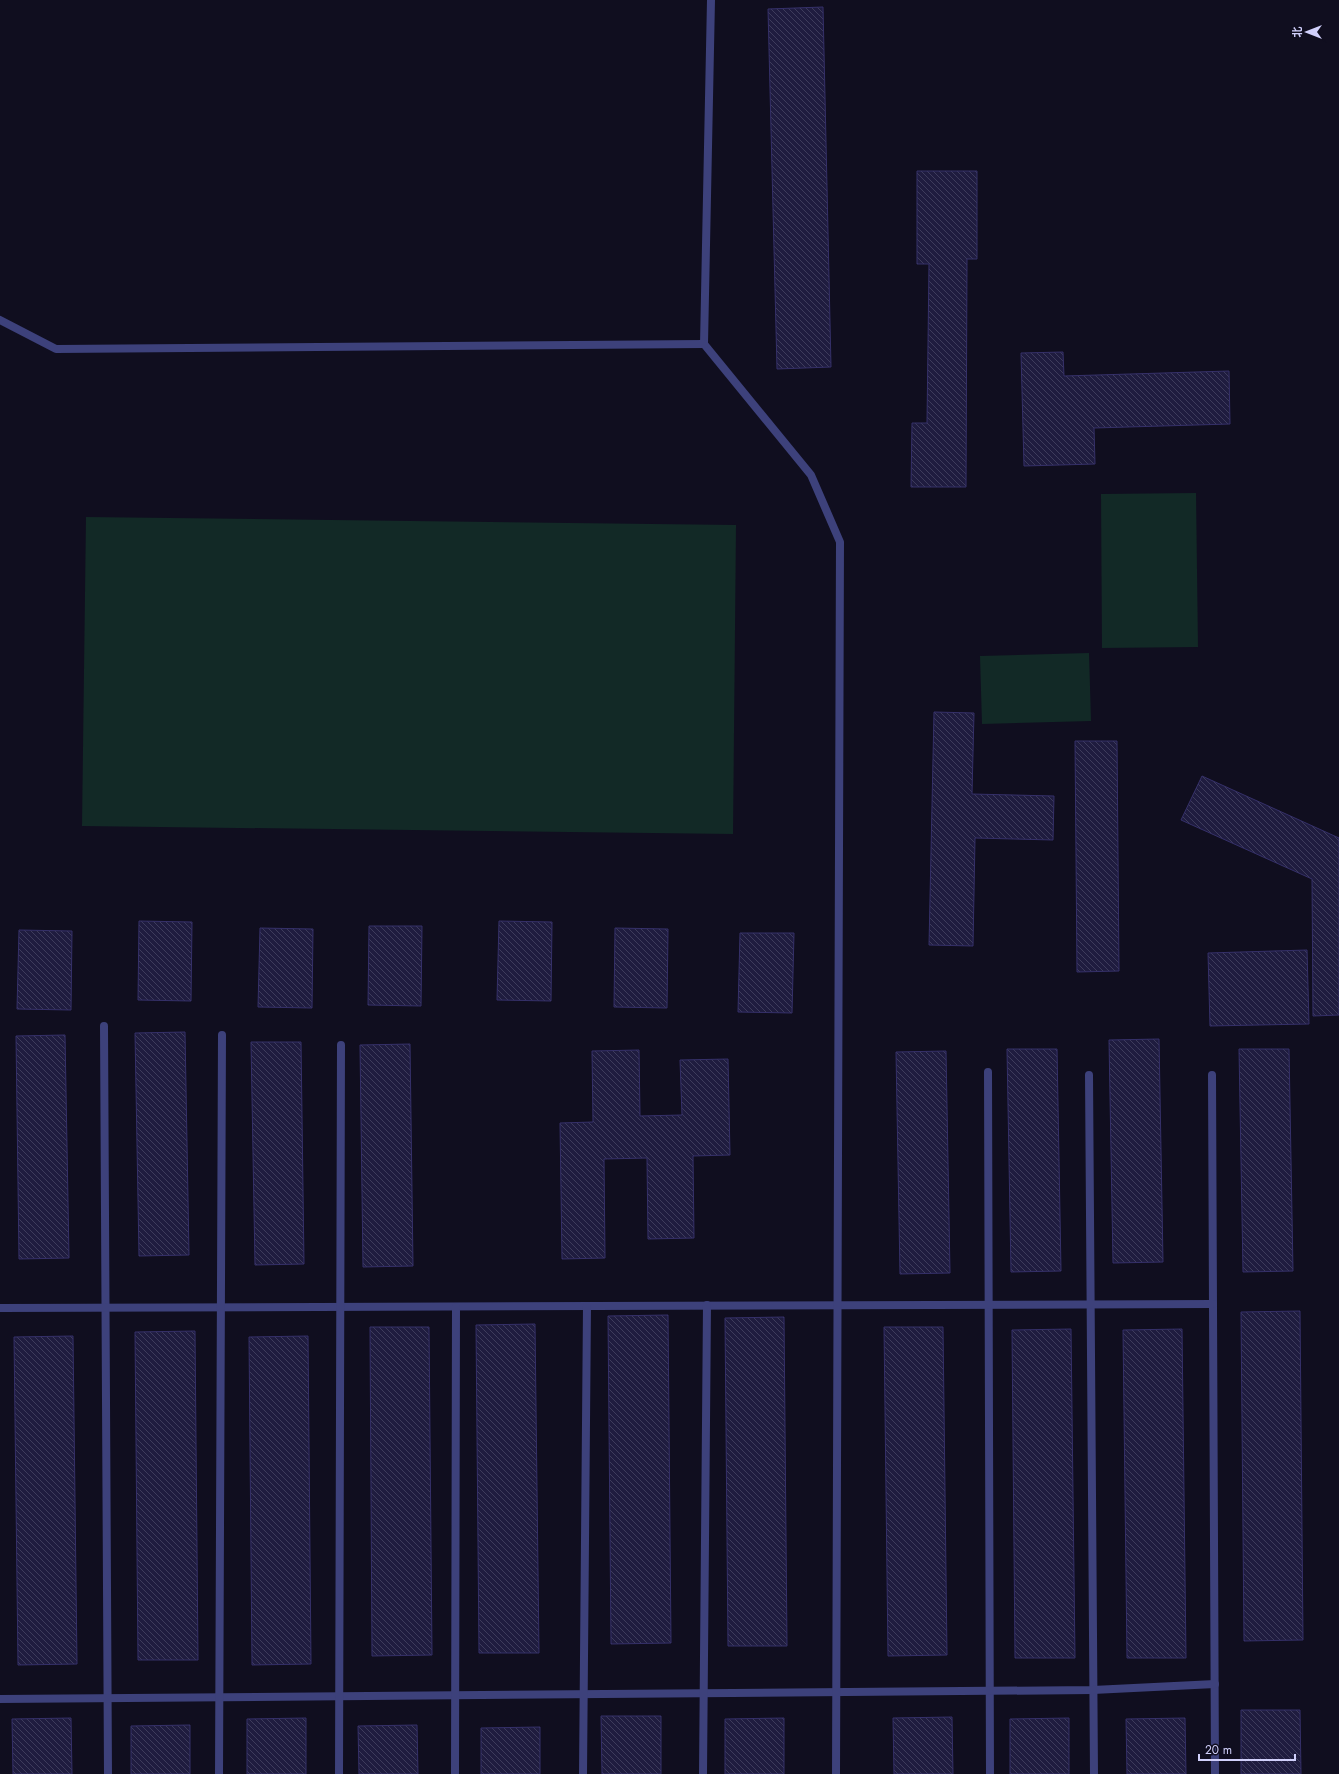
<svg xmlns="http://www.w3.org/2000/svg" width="1339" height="1774" viewBox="0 0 1339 1774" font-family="Jost,'Noto Sans SC',sans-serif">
<defs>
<pattern id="building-back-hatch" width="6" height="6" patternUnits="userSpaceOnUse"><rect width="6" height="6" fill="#1f1c3f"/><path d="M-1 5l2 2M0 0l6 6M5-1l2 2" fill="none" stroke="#3e3c5c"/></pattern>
</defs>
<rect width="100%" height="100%" fill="#100e1f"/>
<g fill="#122926">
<polygon points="1196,493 1198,647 1102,648 1101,494"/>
<polygon points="86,517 736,525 733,834 82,826"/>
<polygon points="1089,653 1091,721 982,724 980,656"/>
</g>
<g fill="url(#building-back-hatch)" stroke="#353069">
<polygon points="823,7 831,367 777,369 768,9"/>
<polygon points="917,171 977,171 977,259 967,259 966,487 911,487 912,423 927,423 929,264 917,264"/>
<polygon points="1063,352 1064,376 1229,371 1230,424 1094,428 1095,464 1024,466 1021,353"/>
<polygon points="934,712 974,713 972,794 1054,796 1053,840 975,838 973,946 929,945"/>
<polygon points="1075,741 1117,741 1119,971 1077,972"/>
<polygon points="1202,776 1339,838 1339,1015 1313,1016 1312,879 1181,820"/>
<polygon points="139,921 192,922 191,1001 138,1000"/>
<polygon points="499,921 552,922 551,1001 497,1000"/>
<polygon points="369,926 422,926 421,1006 368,1005"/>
<polygon points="260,928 313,929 312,1008 258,1007"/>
<polygon points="615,928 668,929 667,1008 614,1007"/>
<polygon points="19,930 72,931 71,1010 17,1009"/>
<polygon points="740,933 794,933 792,1013 738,1012"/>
<polygon points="1307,950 1309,1024 1210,1026 1208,953"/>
<polygon points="185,1032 189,1255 139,1256 135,1033"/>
<polygon points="65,1035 69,1258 19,1259 16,1036"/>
<polygon points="1159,1039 1163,1262 1113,1263 1109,1040"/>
<polygon points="251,1042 301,1042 304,1264 255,1265"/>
<polygon points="410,1044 413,1266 363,1267 360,1045"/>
<polygon points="1007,1049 1057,1049 1061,1271 1011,1272"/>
<polygon points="1239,1049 1289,1049 1293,1271 1243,1272"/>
<polygon points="639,1050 640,1116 682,1115 680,1060 728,1059 730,1155 693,1156 694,1238 648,1239 647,1158 604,1159 605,1258 562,1259 560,1123 593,1122 592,1051"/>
<polygon points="946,1051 950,1273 900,1274 896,1052"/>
<polygon points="1300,1311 1303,1640 1244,1641 1241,1312"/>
<polygon points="668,1315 671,1643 611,1644 608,1316"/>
<polygon points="784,1317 787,1646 728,1646 725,1318"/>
<polygon points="535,1324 539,1653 479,1653 476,1325"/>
<polygon points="370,1327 429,1327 432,1655 372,1656"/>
<polygon points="884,1327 943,1327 947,1655 888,1656"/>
<polygon points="1071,1329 1075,1658 1015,1658 1012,1330"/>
<polygon points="1182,1329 1186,1658 1127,1658 1123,1330"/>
<polygon points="195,1331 198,1660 138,1660 135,1332"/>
<polygon points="73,1336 77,1664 18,1665 14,1337"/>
<polygon points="308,1336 311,1664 252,1665 249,1337"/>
<polygon points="1241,1710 1300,1710 1301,1774 1241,1774"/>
<polygon points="601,1716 661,1716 661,1774 602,1774"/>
<polygon points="952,1717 953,1774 894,1774 893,1718"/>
<polygon points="71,1718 72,1774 13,1774 12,1719"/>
<polygon points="306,1718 306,1774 247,1774 247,1719"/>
<polygon points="784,1718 784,1774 725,1774 725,1719"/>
<polygon points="1069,1718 1069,1774 1010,1774 1010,1719"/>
<polygon points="1185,1718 1186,1774 1127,1774 1126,1719"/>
<polygon points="190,1725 190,1774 131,1774 131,1726"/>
<polygon points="417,1725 418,1774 359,1774 358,1726"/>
<polygon points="540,1727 540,1774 481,1774 481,1728"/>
</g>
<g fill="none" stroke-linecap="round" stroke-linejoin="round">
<g stroke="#3d417b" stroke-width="8">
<polyline points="104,1026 108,1774"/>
<polyline points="988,1072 990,1774"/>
<polyline points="1089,1075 1094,1774"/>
<polyline points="1212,1075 1215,1774"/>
<polyline points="0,1308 1213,1304"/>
<polyline points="0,1699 1093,1690 1215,1684"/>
<polyline points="219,1774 222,1035"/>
<polyline points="339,1774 341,1045"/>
<polyline points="455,1774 456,1307"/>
<polyline points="583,1774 587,1306"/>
<polyline points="703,1774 707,1305"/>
</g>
<g stroke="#3d417b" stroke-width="8">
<polyline points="711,0 704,344 811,475 840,542 836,1774"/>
<polyline points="0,320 56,349 704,344"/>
</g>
</g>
<g transform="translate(1307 32) rotate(270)" stroke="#100e1f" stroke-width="3" paint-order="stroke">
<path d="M0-3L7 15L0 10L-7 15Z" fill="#d1d0fb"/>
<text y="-6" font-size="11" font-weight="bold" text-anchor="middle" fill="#d1d0fb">北</text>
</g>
<path d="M1199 1754v6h96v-6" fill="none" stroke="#d1d0fb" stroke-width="2"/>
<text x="1205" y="1754" font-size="12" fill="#d1d0fb" stroke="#100e1f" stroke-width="3" paint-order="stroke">20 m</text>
</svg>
